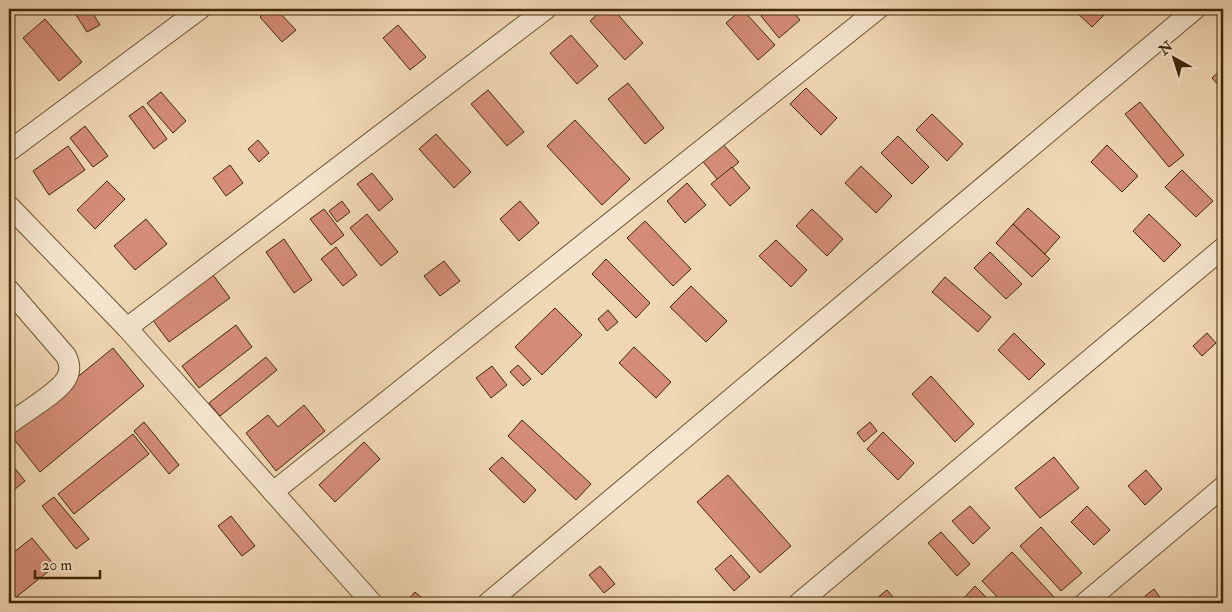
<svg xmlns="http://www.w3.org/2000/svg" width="1232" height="612" viewBox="0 0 1232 612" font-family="'IM FELL Double Pica',serif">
<rect width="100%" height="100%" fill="#f0d7b4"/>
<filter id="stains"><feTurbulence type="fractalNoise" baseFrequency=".004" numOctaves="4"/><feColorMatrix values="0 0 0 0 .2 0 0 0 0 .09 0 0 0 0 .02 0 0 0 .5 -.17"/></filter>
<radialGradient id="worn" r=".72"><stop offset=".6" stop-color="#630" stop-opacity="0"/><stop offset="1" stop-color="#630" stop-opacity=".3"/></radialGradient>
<g fill="#d48c77" stroke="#402906">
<polygon points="72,9 90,9 100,25 87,32"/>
<polygon points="268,9 276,9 296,30 282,42 260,17"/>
<polygon points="603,9 613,9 643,43 625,60 590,21"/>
<polygon points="742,9 775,45 758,60 726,23"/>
<polygon points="770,9 791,9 800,20 779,38 761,16"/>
<polygon points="1073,9 1106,9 1108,11 1092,27"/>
<polygon points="45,19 82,62 59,81 23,38"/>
<polygon points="398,25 426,57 410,70 383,38"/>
<polygon points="571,35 598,66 577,84 550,53"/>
<polygon points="1223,68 1223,90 1212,78"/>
<polygon points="628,83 664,128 645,144 608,99"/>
<polygon points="806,88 837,118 821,135 790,104"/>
<polygon points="488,90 524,132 507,146 471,104"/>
<polygon points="161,92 186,121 173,133 147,103"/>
<polygon points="1140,102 1184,155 1169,167 1125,114"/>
<polygon points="143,106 167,139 154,149 129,116"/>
<polygon points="932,114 963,144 947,161 916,130"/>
<polygon points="575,120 630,179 602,205 547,146"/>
<polygon points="85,126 108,156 93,167 70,138"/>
<polygon points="436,134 471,172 454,188 419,149"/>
<polygon points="898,136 929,167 912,184 881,153"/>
<polygon points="258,140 269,153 259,162 248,149"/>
<polygon points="720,141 739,162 718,180 700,158"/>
<polygon points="1107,145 1138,176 1122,192 1091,162"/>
<polygon points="68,146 85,170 49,195 33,171"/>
<polygon points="230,165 243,183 226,196 213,178"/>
<polygon points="861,166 892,196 876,213 845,183"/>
<polygon points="732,167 750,188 730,206 711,184"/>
<polygon points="1182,170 1213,201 1196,217 1165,187"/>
<polygon points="372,173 393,199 379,211 357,184"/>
<polygon points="107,181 125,199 95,229 77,210"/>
<polygon points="687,183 706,205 685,223 667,201"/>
<polygon points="342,201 350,212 337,222 329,211"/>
<polygon points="520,201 539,223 519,241 500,219"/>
<polygon points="1028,208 1060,237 1045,254 1013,224"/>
<polygon points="324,209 344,235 331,245 310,219"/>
<polygon points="812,209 843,239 827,256 796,226"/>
<polygon points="367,214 398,252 381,266 350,228"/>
<polygon points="1149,214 1181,245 1164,262 1133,231"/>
<polygon points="146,219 167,244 135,270 114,246"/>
<polygon points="645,221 691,269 673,286 627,238"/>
<polygon points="1013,224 1050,259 1032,277 996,243"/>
<polygon points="284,239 312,280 294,293 266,252"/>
<polygon points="776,240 807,270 791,287 759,256"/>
<polygon points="336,247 357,275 343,286 321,259"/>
<polygon points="990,252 1022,284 1006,299 974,268"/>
<polygon points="606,259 650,303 636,318 592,274"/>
<polygon points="444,261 460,281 440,296 424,276"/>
<polygon points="213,275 230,298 169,342 152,319"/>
<polygon points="945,277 991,317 978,332 932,292"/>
<polygon points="691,286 727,321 706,342 670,307"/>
<polygon points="555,308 582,335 542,375 515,347"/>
<polygon points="608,310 618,322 607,331 598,319"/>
<polygon points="236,325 252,347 199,388 182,366"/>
<polygon points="1014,333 1045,364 1029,380 998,350"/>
<polygon points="1207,333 1216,343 1202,356 1193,346"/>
<polygon points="634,347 671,382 656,398 619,363"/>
<polygon points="113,348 144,386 40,472 9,433"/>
<polygon points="266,357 277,370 220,416 209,403"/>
<polygon points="518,365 531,379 523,386 510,372"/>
<polygon points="492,366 507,385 491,398 476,378"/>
<polygon points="931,376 974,424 955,442 912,394"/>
<polygon points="304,405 325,431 276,471 246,433 268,415 278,427"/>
<polygon points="522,420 591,484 576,500 508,436"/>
<polygon points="144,422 179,465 169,474 134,431"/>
<polygon points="870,422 877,431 864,442 857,433"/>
<polygon points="883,432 914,463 898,480 867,449"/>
<polygon points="133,434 149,454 74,514 58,494"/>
<polygon points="364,442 380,459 335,502 319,485"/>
<polygon points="502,457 536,490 524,503 489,469"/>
<polygon points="1054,457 1079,488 1040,518 1015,488"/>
<polygon points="9,461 25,481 9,494"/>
<polygon points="1146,470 1162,489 1145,505 1128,486"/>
<polygon points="728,475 791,546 760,573 697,502"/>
<polygon points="54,497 89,539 76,549 42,506"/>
<polygon points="970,506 990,528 973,544 952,521"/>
<polygon points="1087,506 1110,530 1094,545 1071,522"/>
<polygon points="231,516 255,546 242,556 218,526"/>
<polygon points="1041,527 1082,573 1061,591 1020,546"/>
<polygon points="941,532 970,564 957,576 928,543"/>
<polygon points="32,538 55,566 9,603 9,556"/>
<polygon points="1012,552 1054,597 1047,603 1003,603 982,581"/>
<polygon points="731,555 750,577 734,591 715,569"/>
<polygon points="600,566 615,584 604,593 589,575"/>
<polygon points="975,586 992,603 967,603 963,599"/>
<polygon points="1154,589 1162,600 1158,603 1151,603 1145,596"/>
<polygon points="887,590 898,603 871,603"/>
<polygon points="415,592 428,603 405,603"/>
</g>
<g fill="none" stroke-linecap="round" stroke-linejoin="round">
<defs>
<g id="street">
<polyline points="9,151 200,9"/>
<polyline points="9,206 127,328 372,603"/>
<path d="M9 290 66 356C70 364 71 371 66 379 58 393 23 413 9 424"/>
<polyline points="127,328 546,9"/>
<polyline points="273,492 878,9"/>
<polyline points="488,603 1195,9"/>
<polyline points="799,603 1223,248"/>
<polyline points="1085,603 1223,487"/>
</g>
</defs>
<use href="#street" stroke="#6c5432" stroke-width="22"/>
<use href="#street" stroke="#f5e5ce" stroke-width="20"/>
</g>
<rect width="1232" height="612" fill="none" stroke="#f0d7b4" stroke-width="30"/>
<rect x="10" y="10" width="1212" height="592" fill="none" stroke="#402906" stroke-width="2.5"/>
<rect x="15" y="15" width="1202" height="582" fill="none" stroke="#402906"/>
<g transform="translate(1174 58) rotate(321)" stroke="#f5e5ce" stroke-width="4" paint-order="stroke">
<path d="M0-4L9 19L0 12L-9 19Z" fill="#402906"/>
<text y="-8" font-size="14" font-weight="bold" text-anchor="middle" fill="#402906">N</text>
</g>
<path d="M35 570v8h65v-8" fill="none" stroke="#402906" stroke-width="2.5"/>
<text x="42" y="570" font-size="15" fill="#402906" stroke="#f5e5ce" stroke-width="4" paint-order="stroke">20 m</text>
<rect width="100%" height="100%" filter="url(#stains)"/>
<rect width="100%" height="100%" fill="url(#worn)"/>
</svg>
